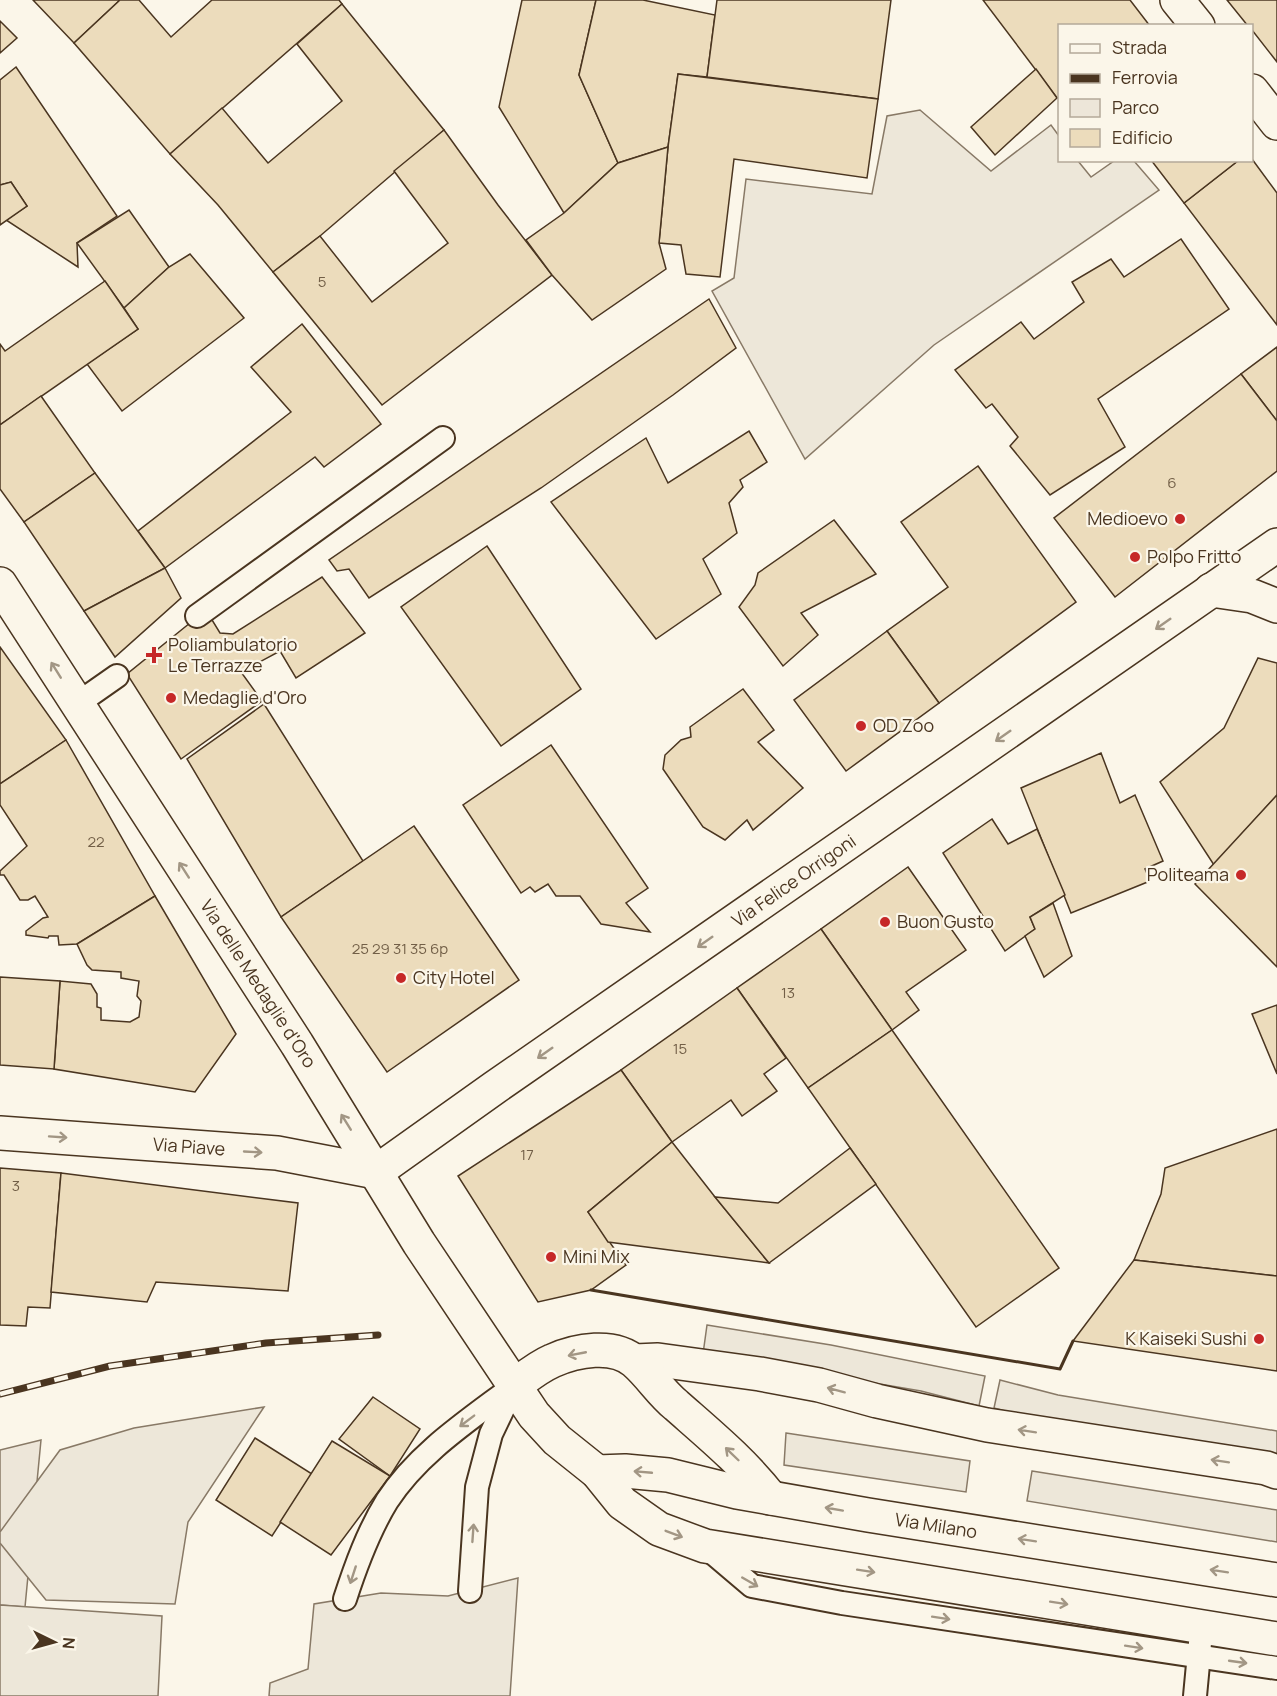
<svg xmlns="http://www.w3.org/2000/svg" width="1277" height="1696" viewBox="0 0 1277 1696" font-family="Manrope,sans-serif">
<rect width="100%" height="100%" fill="#fbf6e9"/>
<polygon fill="#ede6d9" stroke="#887966" stroke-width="1.5" points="41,1440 25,1607 0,1605 0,1450"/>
<g fill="#ede7d9" stroke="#887966" stroke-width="1.5">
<polygon points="920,110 991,171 1051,125 1059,136 1060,160 1078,161 1091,177 1114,161 1134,161 1159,190 934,345 805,459 712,291 734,278 746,179 872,194 887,116"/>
<polygon points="707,1325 831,1345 985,1376 979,1406 921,1391 703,1354"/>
<polygon points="1000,1380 1058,1395 1277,1431 1277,1461 1053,1424 994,1408"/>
<polygon points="264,1407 188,1522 175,1604 46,1600 0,1543 0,1532 60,1450 134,1428"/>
<polygon points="786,1433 970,1461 966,1492 784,1465"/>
<polygon points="1032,1471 1277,1510 1277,1542 1027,1501"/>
<polygon points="518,1578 510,1696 269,1696 270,1683 308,1669 314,1604 381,1593 448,1596"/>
<polygon points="0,1605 162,1616 158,1696 0,1696"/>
</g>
<g fill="#ecdcbc" stroke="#4a3520" stroke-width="1.5">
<polygon points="33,0 120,0 74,43"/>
<polygon points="120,0 139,0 171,37 212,0 339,0 342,4 170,154 74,43"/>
<polygon points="522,0 596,0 579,75 618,163 564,213 499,107"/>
<polygon points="596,0 643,0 715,15 707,77 678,74 668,147 618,163 579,75"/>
<polygon points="717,0 891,0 878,99 707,77"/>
<polygon points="983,0 1130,0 1150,26 1060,26 1060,96 1057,98"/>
<polygon points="1227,0 1277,0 1277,62 1252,30 1252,26 1248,26"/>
<polygon points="342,4 444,130 320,236 273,272 218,205 170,154 222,108 268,163 342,101 297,44"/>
<polygon points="0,21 17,38 0,53"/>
<polygon points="16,67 117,216 77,243 78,267 6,220 27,206 11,182 0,185 0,80"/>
<polygon points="1036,69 1057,98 995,155 971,127"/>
<polygon points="678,74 878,99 867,178 734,159 720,277 686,274 681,245 659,243 668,147"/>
<polygon points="444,130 498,205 552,275 382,405 273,272 320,236 372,302 448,243 394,171"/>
<polygon points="668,147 659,243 666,269 592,320 552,275 526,240 564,213 618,163"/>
<polygon points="1252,159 1277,193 1277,325 1184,203 1239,160"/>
<polygon points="1151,160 1239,160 1184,203"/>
<polygon points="11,182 27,206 0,225 0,185"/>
<polygon points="129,210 169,267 124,308 77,243"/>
<polygon points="1181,239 1229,309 1098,399 1125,447 1050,495 1010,446 1018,437 992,404 986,408 955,370 1021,322 1034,339 1084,302 1072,282 1111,259 1124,277"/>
<polygon points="190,254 244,318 122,411 87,364 138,329 124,308 169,267"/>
<polygon points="105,281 138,329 0,425 0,344 5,351"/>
<polygon points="709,299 736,348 673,395 541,488 369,598 349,569 337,571 329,560"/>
<polygon points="302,324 381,424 324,467 315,457 165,568 138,531 291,412 251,367"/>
<polygon points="1277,347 1277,421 1241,374"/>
<polygon points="1241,374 1277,421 1277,471 1115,597 1054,518"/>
<polygon points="41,396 95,473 24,522 0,489 0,425"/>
<polygon points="749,431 767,462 740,480 743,487 729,503 737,533 703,559 721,594 656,639 551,502 646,438 668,483"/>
<polygon points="978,466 1076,602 939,703 887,631 948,587 901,522"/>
<polygon points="95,473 165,568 84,611 24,522"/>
<polygon points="834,520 876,574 801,613 818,635 783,666 739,607 755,585 758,573"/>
<polygon points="487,546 581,689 501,746 401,607"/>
<polygon points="165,568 181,598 115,657 84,611"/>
<polygon points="322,577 365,633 296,678 280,651 241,672 262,701 181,759 127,674 206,610 220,633 233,634"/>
<polygon points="887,631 939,703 846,771 794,700"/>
<polygon points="0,647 66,740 0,784"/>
<polygon points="1258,658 1277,663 1277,795 1214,865 1160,782 1224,728"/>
<polygon points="743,689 774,730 758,742 803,788 753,830 747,820 725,840 703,827 663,769 665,755 681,740 691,737 690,727"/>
<polygon points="264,704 363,861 281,917 187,759"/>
<polygon points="66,740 155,896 77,944 59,945 58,936 49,936 48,938 26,935 26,931 43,918 48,917 35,896 28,900 20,900 4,875 0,875 0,871 27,846 0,805 0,784"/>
<polygon points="551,745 648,888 626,903 650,932 601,924 580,896 556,896 548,884 535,892 530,887 521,893 463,805"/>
<polygon points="1101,753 1120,803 1135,795 1163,861 1145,869 1150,881 1071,913 1021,788"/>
<polygon points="1277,795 1277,967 1195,884"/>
<polygon points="992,819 1008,844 1037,829 1065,895 1030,917 1035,929 1005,951 943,853"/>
<polygon points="414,826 519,980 387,1072 281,917"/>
<polygon points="908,867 966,950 906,992 919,1010 892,1030 821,929"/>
<polygon points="155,896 236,1034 195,1092 54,1069 60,981 91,984 97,994 97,1007 101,1008 101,1020 130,1022 139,1017 141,1001 137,996 139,981 121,978 121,972 92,970 87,965 77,944"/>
<polygon points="1053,903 1072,956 1044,977 1025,936 1035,929 1030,917"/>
<polygon points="821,929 892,1030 808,1088 737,988"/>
<polygon points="0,977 60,981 54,1069 0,1065"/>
<polygon points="737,988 786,1058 764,1074 777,1091 742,1116 731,1100 672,1142 621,1070"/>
<polygon points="1277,1005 1277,1074 1252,1014"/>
<polygon points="892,1030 1059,1268 976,1327 808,1088"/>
<polygon points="621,1070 672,1142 588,1212 626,1265 591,1290 538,1302 458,1176"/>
<polygon points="1277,1129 1277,1276 1134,1260 1161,1194 1165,1168"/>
<polygon points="672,1142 715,1197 769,1263 608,1242 588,1212"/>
<polygon points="850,1148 876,1184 769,1263 715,1197 778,1203"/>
<polygon points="0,1168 61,1173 50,1308 28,1307 26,1326 0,1325"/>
<polygon points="61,1173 298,1203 288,1291 156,1282 147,1302 51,1292"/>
<polygon points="1134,1260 1277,1276 1277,1371 1073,1341"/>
<polygon points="373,1397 420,1429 390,1476 339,1439"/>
<polygon points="255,1438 312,1474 272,1536 216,1500"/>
<polygon points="332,1441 390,1476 331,1555 280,1522"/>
</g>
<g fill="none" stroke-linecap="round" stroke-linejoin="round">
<defs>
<g id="lane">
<polyline points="197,616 443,438"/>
<polyline points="77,704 117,676"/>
<polyline points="706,1547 752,1586 842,1603 1277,1668"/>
<polyline points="470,1591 477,1487 491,1434 512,1390"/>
<path d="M345 1599C356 1565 368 1532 387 1501 418 1453 469 1420 514 1386"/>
<polyline points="1195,1696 1200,1643"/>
</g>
<g id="street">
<polyline points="1177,0 1198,26"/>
<polyline points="1252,91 1277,123"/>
<polyline points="1211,590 1252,596 1277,606"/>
<polyline points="376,1172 494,1088 1277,545"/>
<polyline points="635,1361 658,1360 760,1374 819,1385 877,1401 987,1425 1266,1468 1277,1472"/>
<path d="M514 1386C526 1377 538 1367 552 1361 576 1350 614 1343 635 1362 650 1375 661 1393 676 1405 710 1435 743 1462 771 1498"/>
</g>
<g id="secondary">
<polyline points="0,584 297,1044 419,1243 534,1415 557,1440 597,1472 622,1503 659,1529 705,1546 1277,1639"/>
<polyline points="0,1133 277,1153 376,1172"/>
<polyline points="597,1472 625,1471 668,1475 737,1492 868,1515 1277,1580"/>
</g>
</defs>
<use href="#lane" stroke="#4a3520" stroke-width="26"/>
<use href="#street" stroke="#4a3520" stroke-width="36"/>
<use href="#secondary" stroke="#4a3520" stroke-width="36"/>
<use href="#lane" stroke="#fbf6e9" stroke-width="22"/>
<use href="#street" stroke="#fbf6e9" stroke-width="33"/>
<use href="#secondary" stroke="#fbf6e9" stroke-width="33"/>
<defs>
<polyline id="rail" points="0,1394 110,1366 266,1343 378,1335"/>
</defs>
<use href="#rail" stroke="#4a3520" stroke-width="7"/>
<use href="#rail" stroke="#fbf6e9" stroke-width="4.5" stroke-dasharray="14" stroke-linecap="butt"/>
<polyline stroke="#4a3520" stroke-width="3" points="591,1290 1060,1369 1073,1341"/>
</g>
<defs><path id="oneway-shaft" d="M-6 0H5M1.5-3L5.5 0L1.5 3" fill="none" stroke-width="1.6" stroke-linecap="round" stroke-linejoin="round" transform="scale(1.5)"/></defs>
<g stroke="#a29684">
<use href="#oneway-shaft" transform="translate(1163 624) rotate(145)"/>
<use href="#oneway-shaft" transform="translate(56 670) rotate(-122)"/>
<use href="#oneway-shaft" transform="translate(1003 736) rotate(145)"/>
<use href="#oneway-shaft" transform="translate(184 870) rotate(-123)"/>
<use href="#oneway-shaft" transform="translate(705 942) rotate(145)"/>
<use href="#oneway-shaft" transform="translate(545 1053) rotate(145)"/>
<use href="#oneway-shaft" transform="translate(346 1122) rotate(-122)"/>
<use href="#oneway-shaft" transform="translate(58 1137) rotate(4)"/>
<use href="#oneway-shaft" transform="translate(253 1152) rotate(3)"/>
<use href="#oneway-shaft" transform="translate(577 1354) rotate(169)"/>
<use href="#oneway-shaft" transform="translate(836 1390) rotate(-165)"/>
<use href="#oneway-shaft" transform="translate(467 1421) rotate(143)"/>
<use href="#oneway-shaft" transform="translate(1027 1431) rotate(-171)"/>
<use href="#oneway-shaft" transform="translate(732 1454) rotate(-136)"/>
<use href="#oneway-shaft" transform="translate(1220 1461) rotate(-171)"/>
<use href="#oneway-shaft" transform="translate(643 1472) rotate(-175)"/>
<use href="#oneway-shaft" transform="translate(834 1509) rotate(-170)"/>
<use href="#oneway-shaft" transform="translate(473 1533) rotate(-86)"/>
<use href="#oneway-shaft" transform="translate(674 1534) rotate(21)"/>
<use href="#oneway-shaft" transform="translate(1027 1540) rotate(-171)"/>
<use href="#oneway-shaft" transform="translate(866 1571) rotate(9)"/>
<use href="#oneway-shaft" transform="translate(1219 1571) rotate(-171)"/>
<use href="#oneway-shaft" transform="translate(353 1575) rotate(108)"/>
<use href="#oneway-shaft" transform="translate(750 1582) rotate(30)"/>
<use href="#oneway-shaft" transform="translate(1059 1603) rotate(9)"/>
<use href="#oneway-shaft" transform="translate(941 1618) rotate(9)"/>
<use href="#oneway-shaft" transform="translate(1134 1647) rotate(9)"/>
<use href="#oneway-shaft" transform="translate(1238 1662) rotate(8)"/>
</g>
<g fill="#c62828" stroke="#fbf6e9" stroke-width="2">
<circle cx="1180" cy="519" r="6"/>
<circle cx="1135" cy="557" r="6"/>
<path d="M151 646h6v6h6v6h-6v6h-6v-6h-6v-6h6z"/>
<circle cx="171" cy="698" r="6"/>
<circle cx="861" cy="726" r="6"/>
<circle cx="1241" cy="875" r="6"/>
<circle cx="885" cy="922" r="6"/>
<circle cx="401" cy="978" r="6"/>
<circle cx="551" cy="1257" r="6"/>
<circle cx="1259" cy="1339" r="6"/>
</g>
<g text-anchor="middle" stroke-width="4.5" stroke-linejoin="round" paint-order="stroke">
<g font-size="15" fill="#725f47">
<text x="322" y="287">5</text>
<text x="1172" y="488">6</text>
<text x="96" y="847">22</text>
<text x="400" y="954">25 29 31 35 6p</text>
<text x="788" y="998">13</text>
<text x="680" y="1054">15</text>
<text x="527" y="1160">17</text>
<text x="16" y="1191">3</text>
</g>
<g font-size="18" fill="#4a3520" stroke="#fbf6e9" text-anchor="start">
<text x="1168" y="525" text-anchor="end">Medioevo</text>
<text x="1147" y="563">Polpo Fritto</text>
<text x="168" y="651">Poliambulatorio<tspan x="168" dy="21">Le Terrazze</tspan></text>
<text x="183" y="704">Medaglie d'Oro</text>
<text x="873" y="732">OD Zoo</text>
<text x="1229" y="881" text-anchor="end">Politeama</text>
<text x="897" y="928">Buon Gusto</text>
<text x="413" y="984">City Hotel</text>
<text x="563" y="1263">Mini Mix</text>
<text x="1247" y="1345" text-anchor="end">K Kaiseki Sushi</text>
</g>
<g font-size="18" fill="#4a3520" stroke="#fbf6e9">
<text transform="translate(794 881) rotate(-35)" y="6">Via Felice Orrigoni</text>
<text transform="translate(258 984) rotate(57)" y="6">Via delle Medaglie d'Oro</text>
<text transform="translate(189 1147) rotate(4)" y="6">Via Piave</text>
<text transform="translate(936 1526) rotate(9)" y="6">Via Milano</text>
</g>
</g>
<rect x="1058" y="24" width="195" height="138" fill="#fbf6e9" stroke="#b4a999" stroke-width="1.5"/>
<rect x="1070" y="44" width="30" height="9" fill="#fbf6e9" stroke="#b4a999" stroke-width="1.5"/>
<text x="1112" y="54" font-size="18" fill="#4a3520">Strada</text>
<rect x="1070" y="74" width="30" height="9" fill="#4a3520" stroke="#b4a999" stroke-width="1.5"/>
<text x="1112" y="84" font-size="18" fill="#4a3520">Ferrovia</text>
<rect x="1070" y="99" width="30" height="18" fill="#ede6d9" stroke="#b4a999" stroke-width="1.5"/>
<text x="1112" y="114" font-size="18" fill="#4a3520">Parco</text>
<rect x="1070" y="129" width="30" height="18" fill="#ecdcbc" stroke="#b4a999" stroke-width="1.5"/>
<text x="1112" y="144" font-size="18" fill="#4a3520">Edificio</text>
<g transform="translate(54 1642) rotate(95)" stroke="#fbf6e9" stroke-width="4.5" paint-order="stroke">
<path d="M0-4.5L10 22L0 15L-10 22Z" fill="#4a3520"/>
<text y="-9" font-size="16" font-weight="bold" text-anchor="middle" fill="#4a3520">N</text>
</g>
</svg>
